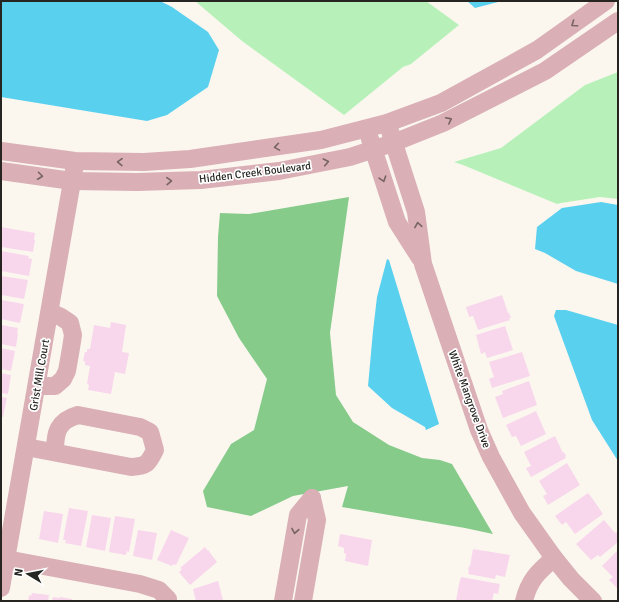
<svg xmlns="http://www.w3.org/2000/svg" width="619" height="602" viewBox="0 0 619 602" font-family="Signika,sans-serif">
<rect width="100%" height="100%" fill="#fbf7ef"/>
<g fill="#b7f1b9">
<polygon points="195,1 426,1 459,25 411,64 403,67 344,115 242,41"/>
<polygon points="618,72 618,199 600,197 561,203 557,204 463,165 454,162 501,148 585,85"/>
</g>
<polygon fill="#87cb8b" points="349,197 330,333 336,395 353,422 389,445 422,458 440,460 452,464 493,534 465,528 342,507 348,486 293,496 251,516 207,507 203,491 231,444 254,430 267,379 239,338 217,296 218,237 220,213 249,214"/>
<g fill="#5ad0ef">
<polygon points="1,1 160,1 172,7 208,32 219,50 208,87 167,115 147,121 1,97"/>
<polygon points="467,1 502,1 475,8"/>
<polygon points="601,202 618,205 618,284 576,271 545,253 535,249 537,227 562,208"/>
<polygon points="387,259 389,260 439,424 426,430 425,427 392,408 368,386 373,331 377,297"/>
<polygon points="556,310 566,310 618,325 618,461 592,420 554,316"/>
</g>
<g fill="#f8d7ed">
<polygon points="1,227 35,233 34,240 35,240 33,252 1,247"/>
<polygon points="1,251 29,256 28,258 32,259 29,276 1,271"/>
<polygon points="1,276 28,280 24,299 1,295"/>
<polygon points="502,295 508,313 509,313 511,318 509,318 510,320 478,330 473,316 469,317 466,307"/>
<polygon points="1,300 24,304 20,323 1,319"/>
<polygon points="111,322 126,325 122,352 129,353 125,374 115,372 111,394 88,390 89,385 87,384 90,366 85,365 85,361 83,361 85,352 87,352 87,349 90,349 94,325 110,328"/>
<polygon points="1,325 18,328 17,333 18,333 16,347 1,344"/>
<polygon points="505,326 513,350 487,358 485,352 481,354 476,335"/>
<polygon points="1,348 15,351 11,371 1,369"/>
<polygon points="522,352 530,376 492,388 489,379 494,377 489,362"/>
<polygon points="1,373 11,375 8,394 1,393"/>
<polygon points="529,381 537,405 503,418 495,397 503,394 502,391"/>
<polygon points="1,397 7,398 3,417 1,417"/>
<polygon points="536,411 546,434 521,446 516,436 512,437 506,425"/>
<polygon points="555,436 563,453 564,452 566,456 565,456 566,458 531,477 526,468 531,466 524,452"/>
<polygon points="567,463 580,485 548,505 543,496 547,494 539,481"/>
<polygon points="588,493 592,498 603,514 575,534 566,522 562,525 555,516"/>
<polygon points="69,508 88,511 81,546 65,543 66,540 63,540"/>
<polygon points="44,511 63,514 58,543 39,539"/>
<polygon points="92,515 111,518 105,551 86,547"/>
<polygon points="115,516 135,519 129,552 127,551 126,555 109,552"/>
<polygon points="604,520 615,533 616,532 618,534 618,542 600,557 598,555 591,560 576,544"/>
<polygon points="138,530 157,533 152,560 133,556"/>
<polygon points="171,530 189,538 176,565 173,564 172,566 157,560"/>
<polygon points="340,534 372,540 368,566 345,561 346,554 344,553 344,548 338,546"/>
<polygon points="205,547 208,551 208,550 217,562 190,585 179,572 182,569 180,568"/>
<polygon points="473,549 510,555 505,577 496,575 495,579 468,574 469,570 468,570 469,566 470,566"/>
<polygon points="618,550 618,587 617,588 609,580 613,577 602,566"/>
<polygon points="461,577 500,584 498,594 494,593 492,601 456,601 459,584"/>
<polygon points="218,581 223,600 219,601 196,601 193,589"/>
<polygon points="32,593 49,595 48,601 28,601 29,595 31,596"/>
<polygon points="53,597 59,598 60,597 72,599 72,601 52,601"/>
</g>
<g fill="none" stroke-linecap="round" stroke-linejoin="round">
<g stroke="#daafb6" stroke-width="18">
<polyline points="390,131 416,212 423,264 479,430 491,457 522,513 554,558 571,579 593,601"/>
<polyline points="370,139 397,222 420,258"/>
<polyline points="1,151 75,161 144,162 190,159 321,140 387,123 441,103 537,50 606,1"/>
<polyline points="1,171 72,181 137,182 201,180 279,171 350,157 393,143 443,123 545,71 618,21"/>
<polyline points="37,386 55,386 63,379 67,371 71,348 73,335 70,323 61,317 50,312"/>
<path d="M26 447 131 467C147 466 148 464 155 450L150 432 140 427 78 415C57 421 55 433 55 452"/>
<polyline points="6,559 140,584 159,590 168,599 168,601"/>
<polyline points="1,588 74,170"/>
<polyline points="283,601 298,515 312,498"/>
<polyline points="303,601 317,520 312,498"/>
<path d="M524 601C529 580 538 572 554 558"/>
</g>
</g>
<defs><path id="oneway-chevron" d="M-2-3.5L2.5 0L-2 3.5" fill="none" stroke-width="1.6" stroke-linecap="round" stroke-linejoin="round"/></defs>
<g stroke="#776364">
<use href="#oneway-chevron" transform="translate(574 24) rotate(145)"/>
<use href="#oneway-chevron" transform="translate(449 120) rotate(-27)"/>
<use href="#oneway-chevron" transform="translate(277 147) rotate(171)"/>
<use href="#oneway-chevron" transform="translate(120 162) rotate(-179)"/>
<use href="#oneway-chevron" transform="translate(326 162) rotate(-11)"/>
<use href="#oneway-chevron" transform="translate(40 176) rotate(7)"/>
<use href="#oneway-chevron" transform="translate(383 179) rotate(72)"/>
<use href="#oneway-chevron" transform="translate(169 181) rotate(-2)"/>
<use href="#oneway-chevron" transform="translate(418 225) rotate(-99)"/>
<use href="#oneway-chevron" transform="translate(295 531) rotate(100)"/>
</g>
<g text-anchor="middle" stroke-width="3.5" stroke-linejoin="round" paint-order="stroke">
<g font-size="11" fill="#262521" stroke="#fff">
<text transform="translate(255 172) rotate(-7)" y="4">Hidden Creek Boulevard</text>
<text transform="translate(39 375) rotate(-80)" y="4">Grist Mill Court</text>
<text transform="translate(470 399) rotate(70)" y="4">White Mangrove Drive</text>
</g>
</g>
<rect width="619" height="602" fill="none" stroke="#262521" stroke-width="4"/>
<g transform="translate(28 574) rotate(280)" stroke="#ffffff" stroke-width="3" paint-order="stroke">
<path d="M0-3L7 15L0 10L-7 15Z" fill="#262521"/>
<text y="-6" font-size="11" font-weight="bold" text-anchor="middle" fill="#262521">N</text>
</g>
</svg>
